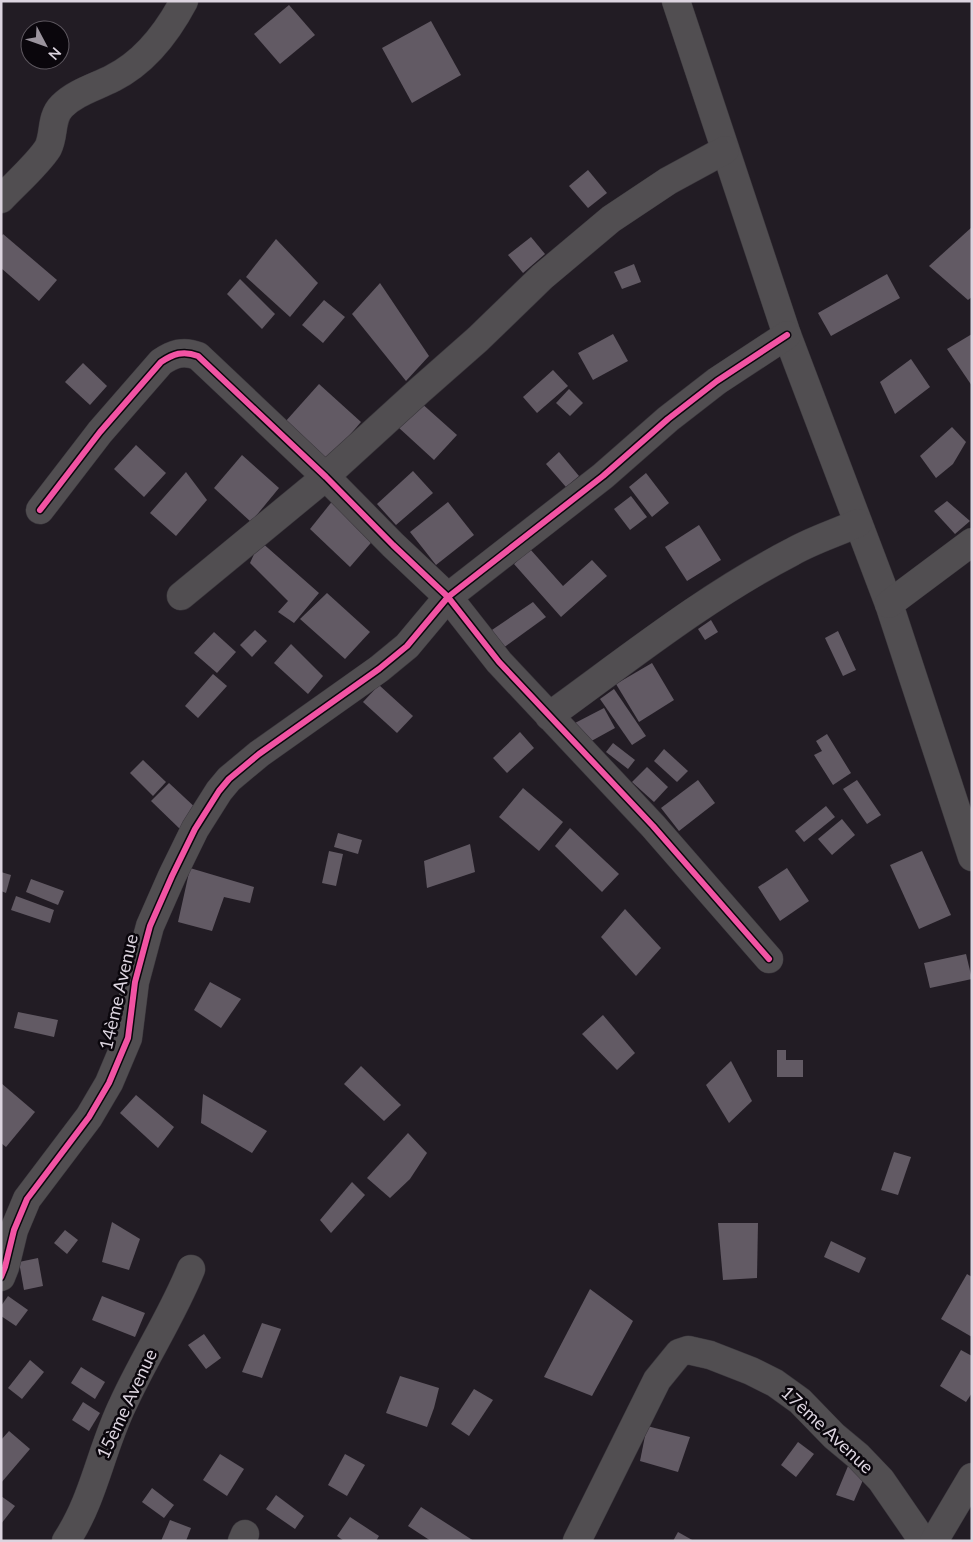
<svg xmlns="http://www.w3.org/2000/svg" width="973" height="1542" viewBox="0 0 973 1542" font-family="Lato,sans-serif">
<rect width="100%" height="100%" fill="#221c24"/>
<g fill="#625a64">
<polygon points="289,5 315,35 280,64 254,34"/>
<polygon points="431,21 461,75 412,103 382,48"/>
<polygon points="588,170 607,193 588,208 569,186"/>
<polygon points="972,227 972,297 968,300 929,266"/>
<polygon points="3,234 57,280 39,301 1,268 1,237"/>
<polygon points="531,237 545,254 523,273 508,255"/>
<polygon points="276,239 318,283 290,317 246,277"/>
<polygon points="634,264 641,282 622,289 614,272"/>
<polygon points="887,274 900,298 831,336 818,313"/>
<polygon points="240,279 275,314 262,329 227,294"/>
<polygon points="380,283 429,356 406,381 352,314"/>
<polygon points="324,300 345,317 323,343 302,325"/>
<polygon points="613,334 628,361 593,380 578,353"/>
<polygon points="972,334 972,386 947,349"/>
<polygon points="911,359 930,387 895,414 880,382"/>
<polygon points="83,363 107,386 90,405 65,382"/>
<polygon points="553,370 568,386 537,413 523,397"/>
<polygon points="319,384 361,422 328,460 285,422"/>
<polygon points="569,389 583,403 570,416 556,403"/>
<polygon points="420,402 457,435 434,460 398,427"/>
<polygon points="952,427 966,442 953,464 936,478 920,456"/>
<polygon points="136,445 166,473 144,497 114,469"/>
<polygon points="559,452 579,476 566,487 546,464"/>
<polygon points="242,455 279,488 251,522 214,488"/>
<polygon points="413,471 433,493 396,525 377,504"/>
<polygon points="186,472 207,500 176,536 150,513"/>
<polygon points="646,473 669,503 652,517 629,487"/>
<polygon points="631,496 647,517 630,530 614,509"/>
<polygon points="334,499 376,537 350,567 310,529"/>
<polygon points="947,501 970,521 955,534 934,511"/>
<polygon points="448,502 474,535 436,565 410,532"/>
<polygon points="699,525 721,560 687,581 665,547"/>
<polygon points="260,541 319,593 294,623 278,612 288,601 250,563"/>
<polygon points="530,549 563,586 592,560 607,576 561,617 514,564"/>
<polygon points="327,593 370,632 345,659 300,619"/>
<polygon points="533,602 546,617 499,651 486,634"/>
<polygon points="711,620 718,632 705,640 698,629"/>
<polygon points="255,630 267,641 252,657 240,645"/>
<polygon points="838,631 856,670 843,676 825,638"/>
<polygon points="214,632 236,652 217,673 194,653"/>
<polygon points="291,644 323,676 308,694 274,663"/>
<polygon points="652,663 674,700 639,722 616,684"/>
<polygon points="213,674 227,686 198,718 185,706"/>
<polygon points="379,685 413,716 397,733 363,702"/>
<polygon points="614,689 646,736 632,745 600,699"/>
<polygon points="604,708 615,728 586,744 575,723"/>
<polygon points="520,732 534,748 507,773 493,758"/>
<polygon points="827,734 851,773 833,785 814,755 822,751 816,741"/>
<polygon points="613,743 635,760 628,769 606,752"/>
<polygon points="664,749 688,771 677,782 654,761"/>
<polygon points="143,760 166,782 153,796 130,773"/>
<polygon points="647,767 668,787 654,802 632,782"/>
<polygon points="698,780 715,803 679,831 661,808"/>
<polygon points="857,780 881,815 867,824 843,789"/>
<polygon points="169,783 199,811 181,830 151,801"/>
<polygon points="523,788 563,822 539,851 499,817"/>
<polygon points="826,806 835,817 804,842 795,831"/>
<polygon points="842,819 855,835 832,855 818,839"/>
<polygon points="570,828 619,874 602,892 555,846"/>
<polygon points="338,833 362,840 358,854 334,847"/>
<polygon points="470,844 475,872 427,888 424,861"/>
<polygon points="329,851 343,854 336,886 322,883"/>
<polygon points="922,851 951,915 919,929 890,865"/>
<polygon points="190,868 254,887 250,903 224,897 212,931 178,922"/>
<polygon points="787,868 809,901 780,921 758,887"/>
<polygon points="1,872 11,875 6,893 1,891"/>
<polygon points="31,879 64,891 58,905 26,892"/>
<polygon points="16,896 54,910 50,923 11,910"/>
<polygon points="625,909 661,948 636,976 601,937"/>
<polygon points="966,954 972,979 930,988 924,963"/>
<polygon points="210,982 241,999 221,1028 194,1010"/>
<polygon points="18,1012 58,1020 54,1037 14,1028"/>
<polygon points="603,1015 635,1053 617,1070 582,1034"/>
<polygon points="777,1050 786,1050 786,1060 803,1060 803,1077 777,1077"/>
<polygon points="731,1061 752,1101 729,1123 706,1085"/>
<polygon points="361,1066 401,1105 384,1121 344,1084"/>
<polygon points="1,1083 35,1112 6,1147 1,1143"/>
<polygon points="203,1094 267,1131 252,1153 201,1123"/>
<polygon points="136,1095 174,1127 158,1148 120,1113"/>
<polygon points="408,1133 427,1153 410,1179 390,1198 367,1178"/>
<polygon points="894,1152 911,1157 898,1195 881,1190"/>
<polygon points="352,1182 365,1195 331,1233 320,1220"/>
<polygon points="112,1222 140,1239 129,1270 102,1262"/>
<polygon points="718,1223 758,1223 757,1278 723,1280"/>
<polygon points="65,1230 78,1240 67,1254 54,1243"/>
<polygon points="831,1241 866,1258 859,1273 824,1257"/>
<polygon points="38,1258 43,1286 24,1290 19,1262"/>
<polygon points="967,1274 972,1277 972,1337 941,1319"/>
<polygon points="590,1289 633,1321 592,1396 544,1377"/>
<polygon points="8,1296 28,1310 16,1326 1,1316 1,1306"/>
<polygon points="102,1296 145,1313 135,1337 92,1320"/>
<polygon points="262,1323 281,1329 262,1378 242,1372"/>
<polygon points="204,1334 221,1358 206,1369 188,1345"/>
<polygon points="961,1350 972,1356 972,1393 966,1402 940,1386"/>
<polygon points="30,1360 44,1372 22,1399 8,1388"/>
<polygon points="81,1367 105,1382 95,1399 71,1383"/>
<polygon points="400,1376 439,1388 434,1408 427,1427 386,1413"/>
<polygon points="474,1389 493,1400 469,1436 451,1424"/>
<polygon points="83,1402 100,1413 89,1431 72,1420"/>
<polygon points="647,1426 690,1437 678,1472 640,1461"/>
<polygon points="9,1431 30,1449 1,1483 1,1440"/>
<polygon points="798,1442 814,1454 796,1477 781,1465"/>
<polygon points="220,1454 244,1469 227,1496 203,1480"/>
<polygon points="345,1454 365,1465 347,1496 328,1485"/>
<polygon points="848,1466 866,1473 854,1501 836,1495"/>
<polygon points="152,1488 174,1505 164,1518 142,1502"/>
<polygon points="276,1495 304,1516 295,1529 266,1509"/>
<polygon points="1,1496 15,1506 1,1524"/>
<polygon points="421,1507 474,1541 431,1541 408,1526"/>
<polygon points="350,1517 379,1536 376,1541 344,1541 337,1536"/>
<polygon points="170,1520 191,1528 186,1541 161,1541"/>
<polygon points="678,1532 694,1541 673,1541"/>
</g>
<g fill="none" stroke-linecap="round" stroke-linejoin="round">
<defs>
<g id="street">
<polyline points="676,1 787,335 889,604 972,857"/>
<path d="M1 199C15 184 38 164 48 148 55 134 50 118 62 106 76 92 96 87 113 78 145 62 167 33 184 1"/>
<path d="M40 510 100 432 161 362C173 354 183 350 198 356L326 477 393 545 448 597 499 662 653 826 769 959"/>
<polyline points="181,596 317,484 419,391 478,339 542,277 611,219 668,181 725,150"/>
<polyline points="889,604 972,542"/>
<path d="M549 716C628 659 705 597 792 552 813 540 836 533 858 523"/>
<polyline points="1,1277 5,1267 14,1230 27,1199 89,1117 109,1083 128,1038 135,982 150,926 172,876 195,829 219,791 229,779 259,754 379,669 407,646 448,597 603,476 668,419 717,381 787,335"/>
<path d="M66 1541C94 1499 101 1449 123 1404 144 1358 172 1316 191 1269"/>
<polyline points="242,1541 245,1534"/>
<polyline points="577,1541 657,1380 679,1353 688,1350 710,1355 751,1371 775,1383 800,1401 834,1436 858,1456 881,1480 923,1541"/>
<polyline points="934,1541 972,1477"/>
</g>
</defs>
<use href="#street" stroke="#3b373d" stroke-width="29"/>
<use href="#street" stroke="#514e51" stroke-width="28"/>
<defs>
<g id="cycleway">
<path d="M40 510 100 432 161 362C173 354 183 350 198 356L326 477 393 545 448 597 499 662 653 826 769 959"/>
<polyline points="1,1277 5,1267 14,1230 27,1199 89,1117 109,1083 128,1038 135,982 150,926 172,876 195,829 219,791 229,779 259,754 379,669 407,646 448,597 603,476 668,419 717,381 787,335"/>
</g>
</defs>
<use href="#cycleway" stroke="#0a060c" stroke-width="9"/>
<use href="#cycleway" stroke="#f153a3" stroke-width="6"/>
</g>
<g text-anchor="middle" stroke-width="5" stroke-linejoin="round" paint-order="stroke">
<g font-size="18" fill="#dcd4df" stroke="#0a060c">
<text transform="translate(119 992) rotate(-77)" y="6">14ème Avenue</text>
<text transform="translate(127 1404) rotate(-65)" y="6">15ème Avenue</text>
<text transform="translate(827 1430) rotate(43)" y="6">17ème Avenue</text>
</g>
</g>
<rect width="973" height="1542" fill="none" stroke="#dcd4df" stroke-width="5"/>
<g transform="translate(45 45) rotate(131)"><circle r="24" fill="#0a060c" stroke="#5e5860"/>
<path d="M0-4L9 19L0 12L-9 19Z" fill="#9b949e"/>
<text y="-8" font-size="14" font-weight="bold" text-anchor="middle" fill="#dcd4df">N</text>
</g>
</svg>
